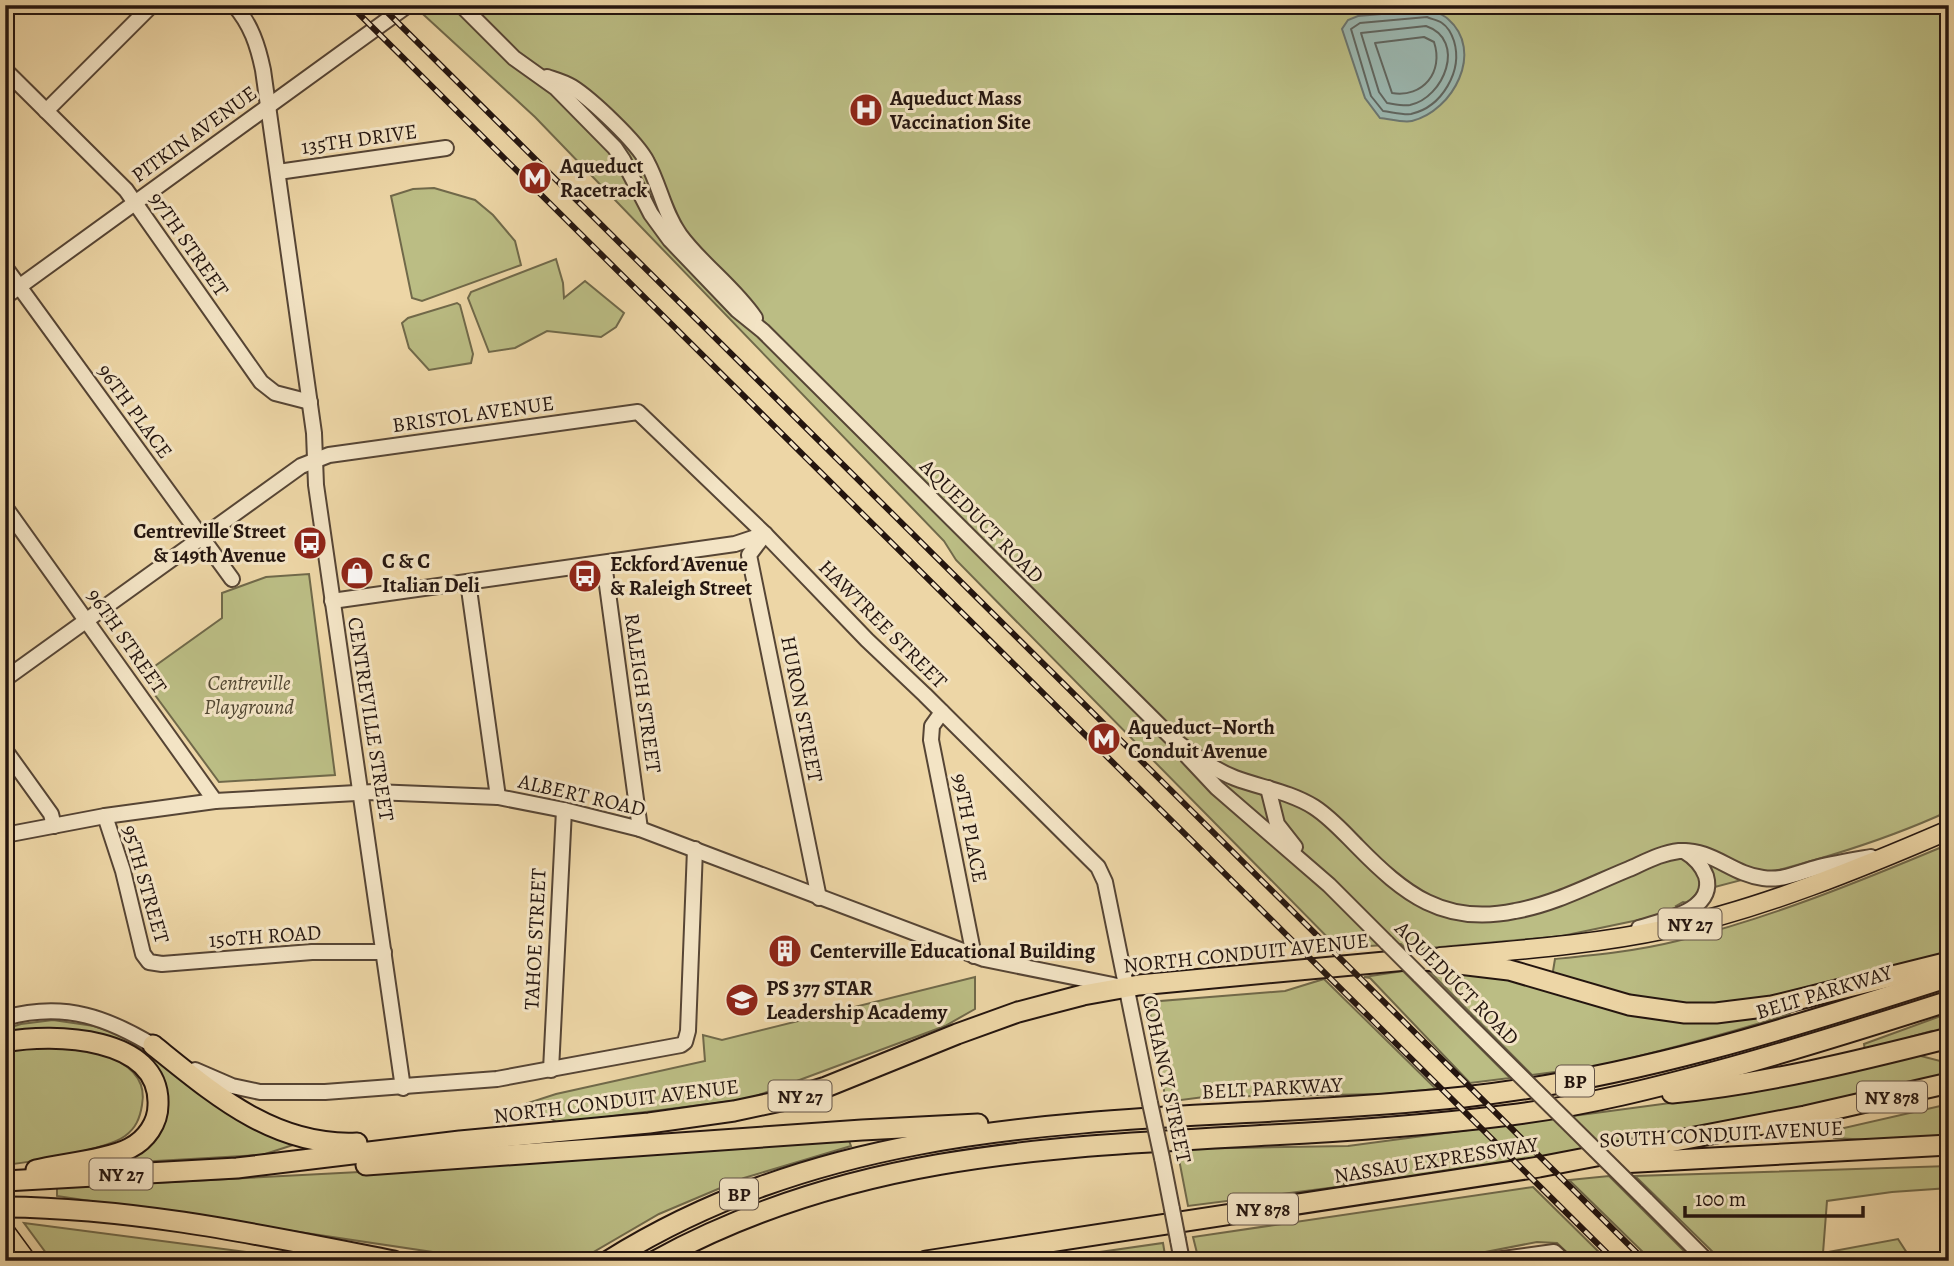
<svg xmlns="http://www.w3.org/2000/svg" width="1954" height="1266" viewBox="0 0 1954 1266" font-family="Alegreya,serif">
<rect width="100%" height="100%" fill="#edd6a6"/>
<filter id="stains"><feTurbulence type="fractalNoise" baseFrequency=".00286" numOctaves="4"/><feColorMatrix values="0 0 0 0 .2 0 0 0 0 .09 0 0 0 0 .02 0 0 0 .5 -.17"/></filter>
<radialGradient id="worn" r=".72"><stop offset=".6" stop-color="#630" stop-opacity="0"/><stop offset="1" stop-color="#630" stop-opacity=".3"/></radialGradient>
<g fill="#bbbd84" stroke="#70694a" stroke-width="2">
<path d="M413 5H1943L1949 34V811C1869 848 1785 869 1699 891L1688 903 1683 902 1676 906 1679 910 1667 914 1562 936 1407 950 1401 944 1338 948 956 560 944 541 535 117Z"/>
<polygon points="434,188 475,200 493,215 515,241 521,265 422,301 412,298 391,196 413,189"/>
<polygon points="556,259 563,283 564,298 585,281 624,313 616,327 601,337 547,331 515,348 489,352 468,298 471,292"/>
<polygon points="457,303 460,305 473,354 471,363 429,370 409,348 402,323 408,318"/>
<polygon points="309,574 335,775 219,782 141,676 222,618 222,593 266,577"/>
<path d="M1949 844V957L1825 988 1693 1009 1641 1002 1552 977 1555 959C1595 955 1637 951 1677 941 1770 918 1861 881 1949 844Z"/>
<path d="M1428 970H1478L1584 998 1781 1009 1790 1014C1717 1037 1643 1056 1568 1073L1562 1071 1532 1075Z"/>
<polygon points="1403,971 1510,1078 1470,1083 1370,978 1364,977"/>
<polygon points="975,977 975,1009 945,1026 748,1099 558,1123 528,1103 556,1094 705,1061 703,1035 722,1040"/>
<polygon points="1324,979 1436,1089 1384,1094 1204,1097 1166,1102 1148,1002 1285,991"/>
<polygon points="1949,1013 1949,1032 1935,1036 1932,1031 1910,1037 1910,1042 1865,1051 1864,1044"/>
<polygon points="53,1020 94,1026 121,1035 251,1125 293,1145 262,1155 121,1163 120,1158 162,1122 166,1090 157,1069 132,1048 5,1036 5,1029 21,1024"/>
<path d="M52 1043C85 1048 151 1058 142 1105 140 1118 136 1128 125 1136 106 1150 31 1162 5 1165V1048Z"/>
<polygon points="1917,1055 1940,1061 1949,1057 1949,1075 1784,1113 1568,1154 1371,1182 1343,1181 1344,1186 1188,1206 1177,1149 1348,1146 1700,1099"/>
<polygon points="1949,1104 1949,1138 1888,1141 1834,1138 1835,1130"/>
<polygon points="848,1138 851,1146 744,1178 659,1214 578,1261 493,1261 57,1196 57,1188 379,1171"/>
<polygon points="1949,1166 1949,1188 1892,1192 1827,1201 1823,1253 1898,1239 1907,1253 1909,1261 1722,1261 1635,1176"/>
<polygon points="1609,1176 1694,1261 1652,1261 1569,1180"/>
<polygon points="1533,1187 1608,1261 1576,1261 1557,1243 1537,1242 1439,1261 1199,1261 1193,1237"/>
<polygon points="24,1223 315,1261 52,1261"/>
<polygon points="1163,1243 1166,1261 1037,1261"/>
</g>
<path fill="#9bb7b0" stroke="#6b7670" stroke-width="2" d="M1429 10C1435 12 1443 14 1448 19 1485 51 1453 111 1412 121 1403 123 1390 119 1380 118L1365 98 1342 29 1348 20 1358 16Z"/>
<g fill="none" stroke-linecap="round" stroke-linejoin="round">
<g stroke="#606660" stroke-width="2">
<path d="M1427 17C1431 19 1438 20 1442 23 1448 27 1452 35 1454 41 1463 71 1442 107 1411 114 1403 115 1392 112 1383 111L1371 96 1351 29 1360 23Z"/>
<path d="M1426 26C1467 40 1444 98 1410 105 1403 106 1394 104 1387 103L1379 92 1361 33Z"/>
<path d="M1424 37 1434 42C1444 72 1423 98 1392 93L1375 43Z"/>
</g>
<defs>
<g id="minor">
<path d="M234 5C251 24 258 46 263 70L314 433 316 485 403 1088"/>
<path d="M461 5 514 58 556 88 615 148 623 160 651 214 670 240 737 310 763 331 1173 739C1192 753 1212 769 1235 778 1262 788 1290 792 1314 807 1331 818 1344 833 1357 846 1404 894 1444 926 1515 911 1555 904 1592 884 1629 869 1645 862 1661 853 1679 851 1713 849 1731 874 1763 878 1784 881 1799 872 1819 867 1836 863 1854 860 1871 857"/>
<polyline points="5,70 126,190 261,382 275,393 310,402"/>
<path d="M547 77C556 80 564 82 572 87 591 99 637 142 647 162 660 186 664 213 680 235 702 265 734 287 755 318"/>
<polyline points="46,111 152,5"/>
<polyline points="278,172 446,148"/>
<polyline points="5,267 232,579"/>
<polyline points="5,297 408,5"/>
<polyline points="5,507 215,801"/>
<polyline points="765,534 749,555 819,898"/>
<polyline points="604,563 640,829"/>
<polyline points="468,582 498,797"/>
<polyline points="332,601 735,544 765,534"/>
<polyline points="5,679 301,466 329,455 638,412 765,534 867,640 925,695 1098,867 1105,882 1150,1103"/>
<polyline points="942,712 932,726 931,740 974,956"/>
<polyline points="5,750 51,814 54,826"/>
<polyline points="1187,756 1217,788 1329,885 1387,943"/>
<polyline points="1268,788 1277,824 1295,847"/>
<polyline points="105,816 123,871 143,954 149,962 162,964 312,952 384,952"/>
<polyline points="5,835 105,816 215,801 374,792 498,797 564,810 640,829 984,959 1118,986"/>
<path d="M1639 928C1663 920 1716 911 1706 876 1702 865 1694 857 1684 851"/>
<polyline points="1419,975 1465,1021"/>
<path d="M5 1018C65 1001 109 1018 159 1049"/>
<polyline points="195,1070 232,1086 260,1092 325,1092 497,1079 681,1045 685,1042 688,1031 695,849"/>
<polyline points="551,1070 564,810"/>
<polyline points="1162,1158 1172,1209"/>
<polyline points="1646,1200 1707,1261"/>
<polyline points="1178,1240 1182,1261"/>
<polyline points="1488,1261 1554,1252 1564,1261"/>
</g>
<g id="major">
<path d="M1440 957C1516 950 1592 945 1667 929 1761 909 1861 868 1949 830"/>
<polyline points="5,1231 27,1261"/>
</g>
<g id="highway">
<path d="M5 1042C53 1033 161 1036 158 1105 158 1123 146 1140 130 1148 110 1159 61 1164 36 1170"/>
<path d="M153 1045C214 1094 274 1147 357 1143"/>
<path d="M1672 1093C1765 1084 1858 1061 1949 1038"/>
<polyline points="1620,1163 1949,1145"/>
<polyline points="366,1165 862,1130 978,1124"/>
<polyline points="5,1181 237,1168 460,1141 649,1123 734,1111 781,1101 826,1087 957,1034 1018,1012 1083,995 1139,985 1417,959 1509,970 1629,1005 1685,1013 1716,1013 1772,1006 1949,962"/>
<path d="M5 1207C137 1208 266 1236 394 1261"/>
<path d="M608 1261C874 1095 1167 1129 1464 1097 1630 1079 1791 1028 1949 977"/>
<path d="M655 1261C851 1153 1052 1147 1270 1135 1350 1131 1430 1125 1510 1115 1585 1106 1659 1087 1732 1067 1804 1047 1877 1024 1949 1001"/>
<polyline points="926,1261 1539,1167 1805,1116 1949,1083"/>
</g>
</defs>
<use href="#minor" stroke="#564535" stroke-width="18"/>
<use href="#major" stroke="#24150f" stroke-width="21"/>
<use href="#highway" stroke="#24150f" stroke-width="23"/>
<use href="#minor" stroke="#f3e4c5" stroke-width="14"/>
<use href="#major" stroke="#edd6a6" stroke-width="18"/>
<use href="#highway" stroke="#edd6a6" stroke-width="19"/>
<defs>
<g id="rail">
<polyline points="350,5 1615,1261"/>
<polyline points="380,5 1645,1261"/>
</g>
</defs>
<use href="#rail" stroke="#24150f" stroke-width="6"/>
<use href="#rail" stroke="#f3e4c5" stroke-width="3.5" stroke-dasharray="10" stroke-linecap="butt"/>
<defs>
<g id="minor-bridge">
<polyline points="1387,943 1419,975"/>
<polyline points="1465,1021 1646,1200"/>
<polyline points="1150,1103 1162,1158"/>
<polyline points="1172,1209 1178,1240"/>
</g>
</defs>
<use href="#minor-bridge" stroke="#564535" stroke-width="18" stroke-linecap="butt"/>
<use href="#minor-bridge" stroke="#f3e4c5" stroke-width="14"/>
</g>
<defs>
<symbol id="hospital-disc" viewBox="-11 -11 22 22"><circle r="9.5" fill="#8f2418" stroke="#f3e4c5"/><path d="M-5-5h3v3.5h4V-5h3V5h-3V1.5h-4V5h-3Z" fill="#fff"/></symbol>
<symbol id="metro-disc" viewBox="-11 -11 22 22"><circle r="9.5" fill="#8f2418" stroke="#f3e4c5"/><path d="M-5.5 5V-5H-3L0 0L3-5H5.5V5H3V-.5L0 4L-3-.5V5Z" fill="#fff"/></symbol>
<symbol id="bus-disc" viewBox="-11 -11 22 22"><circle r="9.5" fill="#8f2418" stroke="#f3e4c5"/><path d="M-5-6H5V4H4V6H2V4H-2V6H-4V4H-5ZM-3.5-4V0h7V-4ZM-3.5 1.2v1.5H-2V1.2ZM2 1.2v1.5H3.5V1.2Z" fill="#fff"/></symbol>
<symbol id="shop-disc" viewBox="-11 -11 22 22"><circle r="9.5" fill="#8f2418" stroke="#f3e4c5"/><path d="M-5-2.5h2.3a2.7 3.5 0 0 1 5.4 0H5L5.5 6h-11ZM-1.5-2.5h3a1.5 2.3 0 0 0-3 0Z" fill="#fff"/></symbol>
<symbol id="building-disc" viewBox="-11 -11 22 22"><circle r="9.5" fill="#8f2418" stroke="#f3e4c5"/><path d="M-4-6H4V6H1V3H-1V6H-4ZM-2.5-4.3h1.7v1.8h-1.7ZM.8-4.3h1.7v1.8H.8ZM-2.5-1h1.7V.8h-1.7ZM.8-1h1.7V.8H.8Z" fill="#fff"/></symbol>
<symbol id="school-disc" viewBox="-11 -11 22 22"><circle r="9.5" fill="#8f2418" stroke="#f3e4c5"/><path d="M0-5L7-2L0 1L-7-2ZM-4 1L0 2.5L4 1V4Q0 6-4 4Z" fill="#fff"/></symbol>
</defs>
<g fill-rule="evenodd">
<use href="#hospital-disc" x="847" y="91" width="38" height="38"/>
<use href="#metro-disc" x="516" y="159" width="38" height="38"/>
<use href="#bus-disc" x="291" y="524" width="38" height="38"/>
<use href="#shop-disc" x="338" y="554" width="38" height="38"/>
<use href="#bus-disc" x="566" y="557" width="38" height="38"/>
<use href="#metro-disc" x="1085" y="720" width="38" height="38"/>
<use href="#building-disc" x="766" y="932" width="38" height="38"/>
<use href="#school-disc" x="723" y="981" width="38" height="38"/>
</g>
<g text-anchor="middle" stroke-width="6" stroke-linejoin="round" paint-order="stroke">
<g fill="#f3e4c5" stroke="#625346" stroke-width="2">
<rect x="1658.5" y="908.5" width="63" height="31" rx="5"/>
<rect x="1556" y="1065.5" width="38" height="31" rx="5"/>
<rect x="768.5" y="1080.5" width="63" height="31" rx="5"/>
<rect x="1857" y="1081.5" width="70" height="31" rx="5"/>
<rect x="89.5" y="1158.5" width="63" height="31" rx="5"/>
<rect x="720" y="1178.5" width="38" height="31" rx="5"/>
<rect x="1228" y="1193.5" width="70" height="31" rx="5"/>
</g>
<g font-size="19" font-weight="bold" fill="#24150f">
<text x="1690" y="931">NY 27</text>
<text x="1575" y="1088">BP</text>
<text x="800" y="1103">NY 27</text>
<text x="1892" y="1104">NY 878</text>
<text x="121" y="1181">NY 27</text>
<text x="739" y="1201">BP</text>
<text x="1263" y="1216">NY 878</text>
</g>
<g font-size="21" font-weight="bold" fill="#24150f" stroke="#f3e4c5" text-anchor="start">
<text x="890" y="105">Aqueduct Mass<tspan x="890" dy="24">Vaccination Site</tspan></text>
<text x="560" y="173">Aqueduct<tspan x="560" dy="24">Racetrack</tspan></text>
<text x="286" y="538" text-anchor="end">Centreville Street<tspan x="286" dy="24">&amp; 149th Avenue</tspan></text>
<text x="382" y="568">C &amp; C<tspan x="382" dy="24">Italian Deli</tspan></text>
<text x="610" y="571">Eckford Avenue<tspan x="610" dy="24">&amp; Raleigh Street</tspan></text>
<text x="1128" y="734">Aqueduct–North<tspan x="1128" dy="24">Conduit Avenue</tspan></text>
<text x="810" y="958">Centerville Educational Building</text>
<text x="766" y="995">PS 377 STAR<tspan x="766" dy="24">Leadership Academy</tspan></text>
</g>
<g font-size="21" fill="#24150f" stroke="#f3e4c5">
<text transform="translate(194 134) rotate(-36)" y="7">PITKIN AVENUE</text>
<text transform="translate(359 139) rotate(-8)" y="7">135TH DRIVE</text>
<text transform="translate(189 244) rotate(55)" y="7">97TH STREET</text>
<text transform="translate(135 411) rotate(54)" y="7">96TH PLACE</text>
<text transform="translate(473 414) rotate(-8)" y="7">BRISTOL AVENUE</text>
<text transform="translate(982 521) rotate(45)" y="7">AQUEDUCT ROAD</text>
<text transform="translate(883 624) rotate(45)" y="7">HAWTREE STREET</text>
<text transform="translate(127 641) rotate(55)" y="7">96TH STREET</text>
<text transform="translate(643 693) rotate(82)" y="7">RALEIGH STREET</text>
<text transform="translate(802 709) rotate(79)" y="7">HURON STREET</text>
<text transform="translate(371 719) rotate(81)" y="7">CENTREVILLE STREET</text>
<text transform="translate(582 795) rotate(13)" y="7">ALBERT ROAD</text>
<text transform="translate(970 828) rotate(79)" y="7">99TH PLACE</text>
<text transform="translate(146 884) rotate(74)" y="7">95TH STREET</text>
<text transform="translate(265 936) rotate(-4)" y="7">150TH ROAD</text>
<text transform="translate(535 939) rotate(-87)" y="7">TAHOE STREET</text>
<text transform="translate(1246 953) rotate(-6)" y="7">NORTH CONDUIT AVENUE</text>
<text transform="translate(1457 983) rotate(45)" y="7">AQUEDUCT ROAD</text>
<text transform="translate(1824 992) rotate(-17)" y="7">BELT PARKWAY</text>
<text transform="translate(1167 1079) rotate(78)" y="7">COHANCY STREET</text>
<text transform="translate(1272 1088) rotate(-3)" y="7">BELT PARKWAY</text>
<text transform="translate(616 1101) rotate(-7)" y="7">NORTH CONDUIT AVENUE</text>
<text transform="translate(1721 1134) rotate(-3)" y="7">SOUTH CONDUIT AVENUE</text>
<text transform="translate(1436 1160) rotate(-9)" y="7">NASSAU EXPRESSWAY</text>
</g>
<g font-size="21" font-style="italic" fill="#514732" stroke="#f3e4c5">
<text x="249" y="690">Centreville<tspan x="249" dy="24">Playground</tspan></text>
</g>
</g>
<rect width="1954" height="1266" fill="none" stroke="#edd6a6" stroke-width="28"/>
<rect x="7" y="7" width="1940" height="1252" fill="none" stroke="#24150f" stroke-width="3.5"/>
<rect x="14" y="14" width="1926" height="1238" fill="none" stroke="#24150f" stroke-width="2"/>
<path d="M1685 1206v10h178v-10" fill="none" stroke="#24150f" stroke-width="3.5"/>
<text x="1695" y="1206" font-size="21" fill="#24150f" stroke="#f3e4c5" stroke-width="5" paint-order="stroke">100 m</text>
<rect width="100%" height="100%" filter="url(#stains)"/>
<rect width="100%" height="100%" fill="url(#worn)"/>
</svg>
